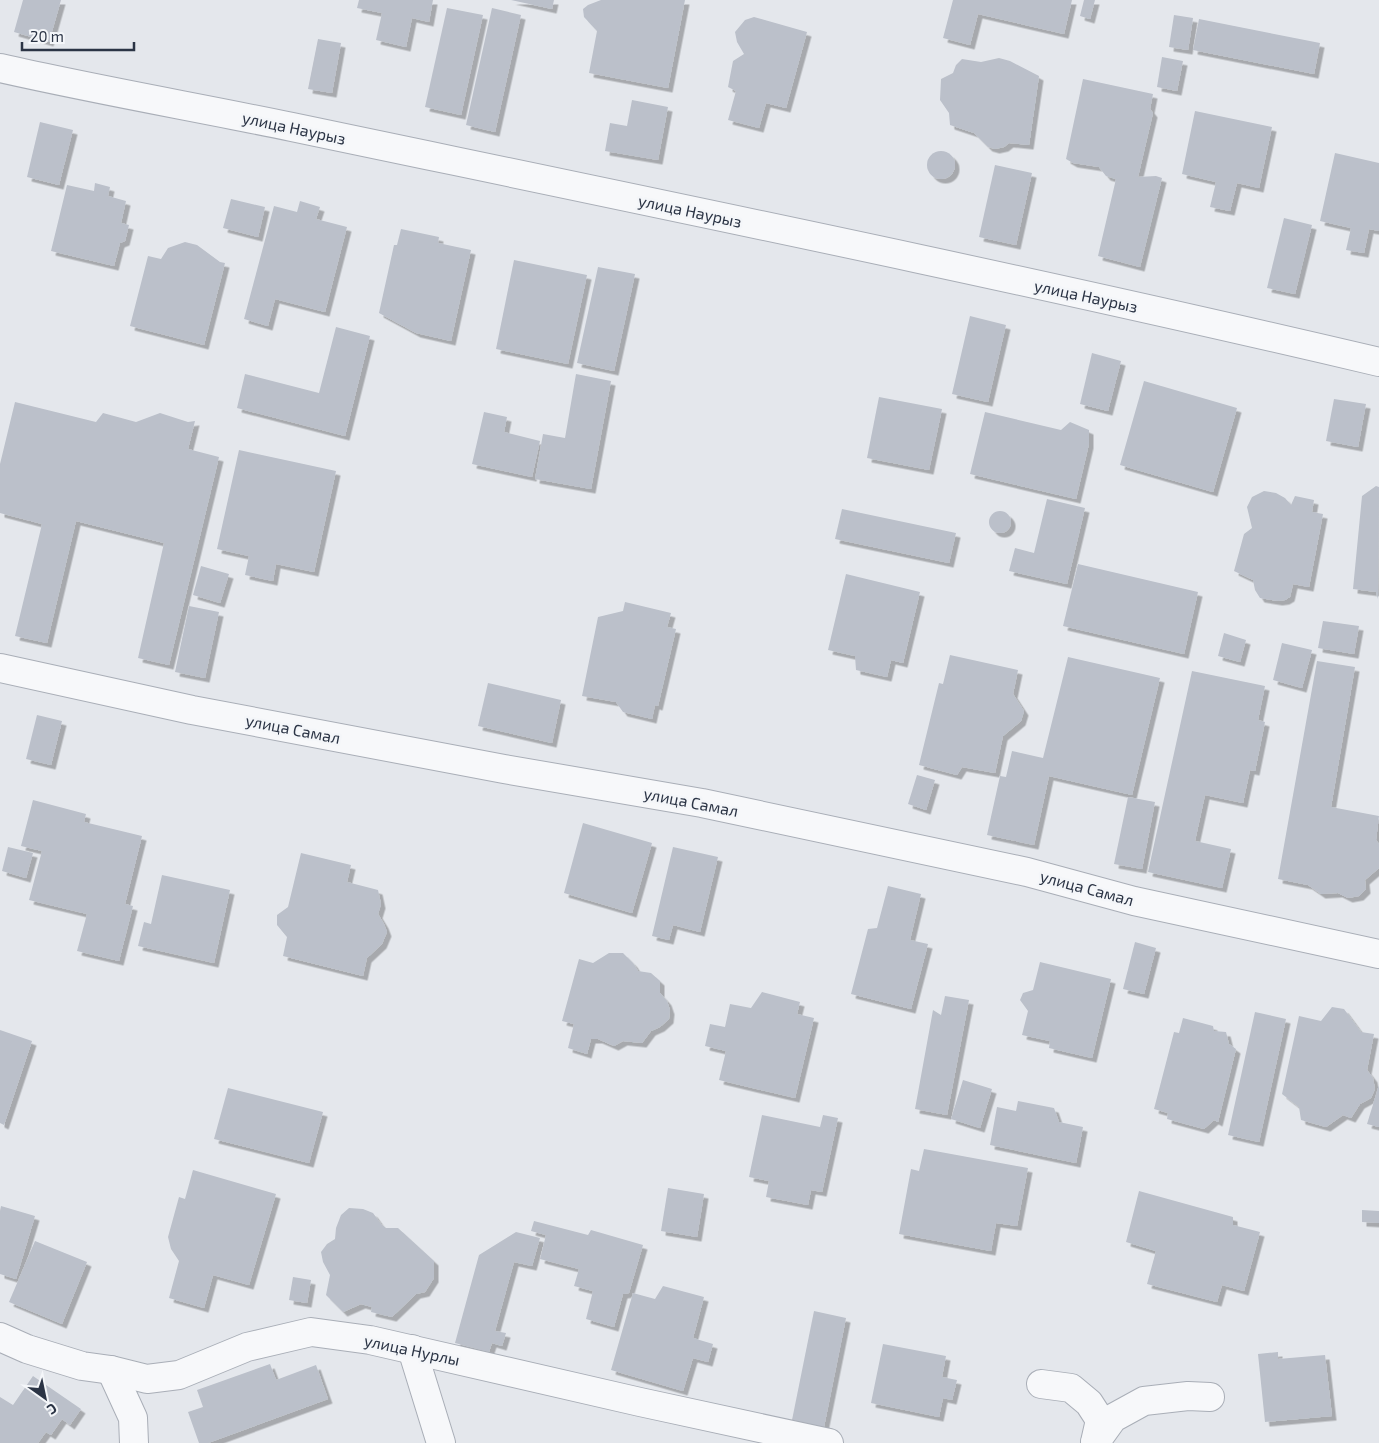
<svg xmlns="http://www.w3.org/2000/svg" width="1379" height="1443" viewBox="0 0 1379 1443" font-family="'Exo 2',sans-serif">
<defs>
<filter id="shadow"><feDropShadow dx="4.5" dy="4.5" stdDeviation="0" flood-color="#0004"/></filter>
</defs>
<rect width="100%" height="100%" fill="#e4e7ec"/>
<g fill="#bbc0ca" filter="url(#shadow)">
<polygon points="23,0 61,0 49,42 14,32"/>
<polygon points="359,0 433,0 429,22 412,18 406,47 376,40 382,13 357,8"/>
<polygon points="511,0 554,0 552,9"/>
<polygon points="601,0 685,0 668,88 589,73 597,31 584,17 583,9 588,5"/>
<polygon points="953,0 1072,0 1064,34 978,14 970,45 943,38"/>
<polygon points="1084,0 1095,0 1090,19 1080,16"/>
<polygon points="447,8 483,15 461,115 425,107"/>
<polygon points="492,8 521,15 495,132 466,125"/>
<polygon points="1174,15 1193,18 1188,50 1169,47"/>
<polygon points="754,17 807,32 786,108 766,103 759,128 728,120 736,91 728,87 733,61 744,54 737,42 735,32 745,20"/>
<polygon points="1199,19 1320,43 1314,74 1193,50"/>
<polygon points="318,39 341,43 332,93 308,89"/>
<polygon points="1162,57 1183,61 1177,91 1157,87"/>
<polygon points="999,58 1010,61 1039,76 1029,145 1009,143 1004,147 995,149 988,147 974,133 950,125 949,113 940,100 941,79 953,73 956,65 962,59 981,62"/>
<polygon points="1083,79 1153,94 1150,109 1153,113 1138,177 1156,176 1162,178 1140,267 1098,256 1116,179 1106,176 1099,167 1073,163 1066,159"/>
<polygon points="632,100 668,107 658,160 605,151 610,123 627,126"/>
<polygon points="1195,111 1272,127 1259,188 1237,183 1230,211 1210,207 1216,182 1182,174"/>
<polygon points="40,122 73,130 59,185 27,177"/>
<circle cx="941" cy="165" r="14"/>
<polygon points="1335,153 1379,163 1379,231 1369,229 1364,253 1346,250 1351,228 1320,221"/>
<polygon points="995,165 1032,173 1016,245 979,237"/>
<polygon points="95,183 110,187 108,196 126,201 121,223 129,225 125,241 120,243 114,266 51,251 67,185 94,191"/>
<polygon points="231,199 265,207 258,237 223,228"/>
<polygon points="300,201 320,207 316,219 347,227 325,312 275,299 268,326 244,319 274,206 297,212"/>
<polygon points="1284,218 1312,225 1295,294 1267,288"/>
<polygon points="401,229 439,237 438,243 471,250 451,341 416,333 379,313 394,245 397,245"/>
<polygon points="185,242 197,245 220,262 225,263 204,345 130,326 148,256 161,259 168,248"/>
<polygon points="514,260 587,275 568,364 496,349"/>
<polygon points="598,267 635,274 614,371 577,363"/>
<polygon points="970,316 1006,325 988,402 952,394"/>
<polygon points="336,327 370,336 345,436 237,408 245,374 319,393"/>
<polygon points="1092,353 1121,361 1108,411 1080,404"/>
<polygon points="576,374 611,381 591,489 535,479 543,434 565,438"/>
<polygon points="1144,381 1237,408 1213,492 1120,465"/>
<polygon points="879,397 942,409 929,470 867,458"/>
<polygon points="1334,399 1366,404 1358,447 1326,441"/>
<polygon points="15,402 96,422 103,413 136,422 160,413 188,422 195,421 188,449 219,457 169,665 138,658 164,543 76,521 47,643 15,636 42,524 0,513 0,464"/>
<polygon points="484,412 507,417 504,432 540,441 532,477 472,464"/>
<polygon points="985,412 1061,430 1070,422 1089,430 1089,444 1076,499 970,474"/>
<polygon points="239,450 336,471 314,572 276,564 273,581 245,575 249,556 217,549"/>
<polygon points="1376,486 1379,487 1378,599 1376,592 1353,589 1362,496"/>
<polygon points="1264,491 1276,493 1285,498 1291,505 1295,496 1314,500 1312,512 1323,514 1309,587 1293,584 1290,597 1285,600 1278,601 1260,598 1255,590 1253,580 1234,571 1244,534 1252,528 1247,507 1252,497"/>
<polygon points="1047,499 1085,508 1067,584 1009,571 1015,548 1034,553"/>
<polygon points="842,509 956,533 949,563 835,539"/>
<circle cx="1000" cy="522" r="11"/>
<polygon points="1078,564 1198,592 1184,654 1063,626"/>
<polygon points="201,566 229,574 220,603 193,595"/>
<polygon points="846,574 920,592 903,663 891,660 887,677 856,670 855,656 828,650"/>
<polygon points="625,602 671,613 667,627 676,629 658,706 655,705 652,719 623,712 616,702 582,696 598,617 623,611"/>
<polygon points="189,606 219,612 205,678 175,672"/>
<polygon points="1323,621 1359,626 1354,654 1318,648"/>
<polygon points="1224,633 1246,640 1240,662 1218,656"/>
<polygon points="1282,643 1312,650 1302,688 1273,680"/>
<polygon points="950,655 1018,670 1013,694 1024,711 1021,721 1003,736 995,773 962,767 957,775 919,765 939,683 943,684"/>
<polygon points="1068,657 1160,678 1132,795 1049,776 1034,845 987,835 1000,776 1006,777 1012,751 1043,758"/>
<polygon points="1317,661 1355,667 1331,807 1379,816 1376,840 1379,844 1379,868 1365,880 1366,889 1359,896 1348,898 1338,893 1321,894 1308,885 1278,879"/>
<polygon points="1192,671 1265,686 1258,720 1265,722 1255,771 1250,770 1243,803 1205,795 1195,841 1231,849 1222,888 1148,872"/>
<polygon points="488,683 561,700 552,743 478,726"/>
<polygon points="37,715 62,721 51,765 26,759"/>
<polygon points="917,775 935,780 926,810 908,804"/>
<polygon points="1128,797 1155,802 1142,869 1114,864"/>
<polygon points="33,800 86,814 84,822 142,836 125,904 133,906 119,961 77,951 87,914 29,900 42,851 21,846"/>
<polygon points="583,823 652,843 632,913 564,893"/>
<polygon points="8,847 33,853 26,878 2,871"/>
<polygon points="673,847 718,857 700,932 673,925 669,940 652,936"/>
<polygon points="301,853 351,865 347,882 378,890 381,904 378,914 384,924 387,932 382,944 367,958 363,976 283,956 287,937 277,925 277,915 288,907"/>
<polygon points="162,875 230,890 214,963 138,946 144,922 151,924"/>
<polygon points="888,886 921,894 910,940 928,944 911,1009 851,994 868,929 877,928"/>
<polygon points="1135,942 1156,948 1144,994 1123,989"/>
<polygon points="609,953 623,953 633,963 638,971 651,973 660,981 660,993 667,1001 670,1010 669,1019 660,1027 651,1031 642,1043 623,1041 614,1046 598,1039 591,1039 587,1054 568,1048 574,1024 562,1021 579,959 593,963"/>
<polygon points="1040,962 1111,979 1092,1058 1049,1048 1050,1041 1022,1035 1028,1011 1020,1000 1023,993 1033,990"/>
<polygon points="762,992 800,1002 797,1014 814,1018 795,1098 719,1080 726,1051 705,1046 710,1024 725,1027 730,1004 751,1008"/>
<polygon points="945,996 969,1000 947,1115 915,1109 933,1010 941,1015"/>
<polygon points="1332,1007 1344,1009 1361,1032 1374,1034 1367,1070 1373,1078 1375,1089 1371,1098 1360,1104 1351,1118 1343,1115 1326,1127 1301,1120 1299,1107 1282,1094 1299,1016 1321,1021"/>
<polygon points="1255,1012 1286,1019 1259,1142 1228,1135"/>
<polygon points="1183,1018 1213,1026 1214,1031 1226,1032 1229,1044 1236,1049 1218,1122 1214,1120 1204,1129 1167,1119 1168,1113 1154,1109 1174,1032 1179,1033"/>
<polygon points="0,1030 32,1041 4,1125 0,1123"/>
<polygon points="963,1080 992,1089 980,1128 951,1119"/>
<polygon points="1379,1085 1379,1127 1367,1124"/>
<polygon points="228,1088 323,1112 309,1163 214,1139"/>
<polygon points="1018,1101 1054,1108 1059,1122 1083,1127 1076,1163 990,1145 997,1107 1016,1111"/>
<polygon points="762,1115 820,1127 823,1115 838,1118 822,1192 811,1190 808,1205 766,1197 769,1181 749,1177"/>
<polygon points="924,1149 1028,1168 1017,1226 996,1223 991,1251 899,1234 911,1169 919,1171"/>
<polygon points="193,1170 276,1194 249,1285 213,1275 204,1308 169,1298 179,1261 171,1249 168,1237 179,1197 185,1199"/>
<polygon points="668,1188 704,1194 697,1237 661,1231"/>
<polygon points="1139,1191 1233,1217 1233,1225 1260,1232 1244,1291 1222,1285 1217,1302 1147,1284 1156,1251 1126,1242"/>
<polygon points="1,1206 35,1216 16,1279 0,1274 0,1211"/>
<polygon points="349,1208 363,1209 373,1213 381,1224 386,1228 398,1228 434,1261 434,1278 425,1292 416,1294 392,1317 371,1312 372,1307 361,1304 343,1312 326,1295 330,1275 323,1262 321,1252 327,1244 335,1239 336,1228 341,1215"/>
<polygon points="1362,1210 1379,1211 1379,1223 1362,1222"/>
<polygon points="534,1221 588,1235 591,1230 643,1245 629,1293 623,1294 614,1327 586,1319 593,1291 574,1286 579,1269 540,1259 546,1235 531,1231"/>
<polygon points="516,1232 540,1238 532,1266 514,1262 495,1331 506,1333 502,1346 492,1343 489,1352 455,1343 479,1255"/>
<polygon points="35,1241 87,1262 62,1324 9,1302"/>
<polygon points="293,1277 311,1280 307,1303 289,1300"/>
<polygon points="663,1286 704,1297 693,1338 713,1344 708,1362 693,1358 683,1391 611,1370 633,1293 655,1299"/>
<polygon points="814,1311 846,1318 824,1427 792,1420"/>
<polygon points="883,1344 946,1356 942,1377 957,1380 952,1400 943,1398 939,1417 871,1403"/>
<polygon points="1278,1352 1278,1359 1325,1355 1332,1416 1265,1422 1258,1354"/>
<polygon points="270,1364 276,1380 316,1365 328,1399 208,1443 199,1443 188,1412 203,1407 197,1390"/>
<polygon points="33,1376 81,1409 70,1425 62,1419 51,1435 46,1432 38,1443 0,1443 0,1397 13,1405"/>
</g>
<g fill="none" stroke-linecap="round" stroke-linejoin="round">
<defs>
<g id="minor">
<path d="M0 68C97 90 195 107 292 127 655 203 1018 277 1379 362"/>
<polyline points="0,668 192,710 504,769 702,803 1027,872 1134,901 1379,954"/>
<polyline points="0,1337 27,1349 82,1366 111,1370 147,1379 179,1375 247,1347 311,1332 370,1340 640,1402 829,1443"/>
<polyline points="412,1349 441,1443"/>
<polyline points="111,1370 133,1418 134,1443"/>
<polyline points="1041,1384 1071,1388 1089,1403 1100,1420 1095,1442"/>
<polyline points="1095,1443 1113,1418 1144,1401 1188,1396 1210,1397"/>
</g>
</defs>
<use href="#minor" stroke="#a9aeb7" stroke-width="30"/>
<use href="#minor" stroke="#f7f8fa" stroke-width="28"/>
</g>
<g text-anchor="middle" stroke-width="5" stroke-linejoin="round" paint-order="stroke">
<g font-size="16" fill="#2b3445" stroke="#f4f6f9">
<text transform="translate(294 128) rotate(12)" y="6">улица Наурыз</text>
<text transform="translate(690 211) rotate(12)" y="6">улица Наурыз</text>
<text transform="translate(1086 296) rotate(12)" y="6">улица Наурыз</text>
<text transform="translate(293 729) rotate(11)" y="6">улица Самал</text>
<text transform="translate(691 802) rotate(11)" y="6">улица Самал</text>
<text transform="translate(1087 888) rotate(15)" y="6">улица Самал</text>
<text transform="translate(412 1350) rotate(12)" y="6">улица Нурлы</text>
</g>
</g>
<g transform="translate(45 1398) rotate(147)" stroke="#f4f6f9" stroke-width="4" paint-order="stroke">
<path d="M0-4L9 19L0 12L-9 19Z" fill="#2b3445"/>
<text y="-8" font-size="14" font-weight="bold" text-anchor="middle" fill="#2b3445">С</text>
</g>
<path d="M22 42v8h112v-8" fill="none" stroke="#2b3445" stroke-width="2.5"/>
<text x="30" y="42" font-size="15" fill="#2b3445" stroke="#f4f6f9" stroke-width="4" paint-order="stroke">20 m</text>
</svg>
